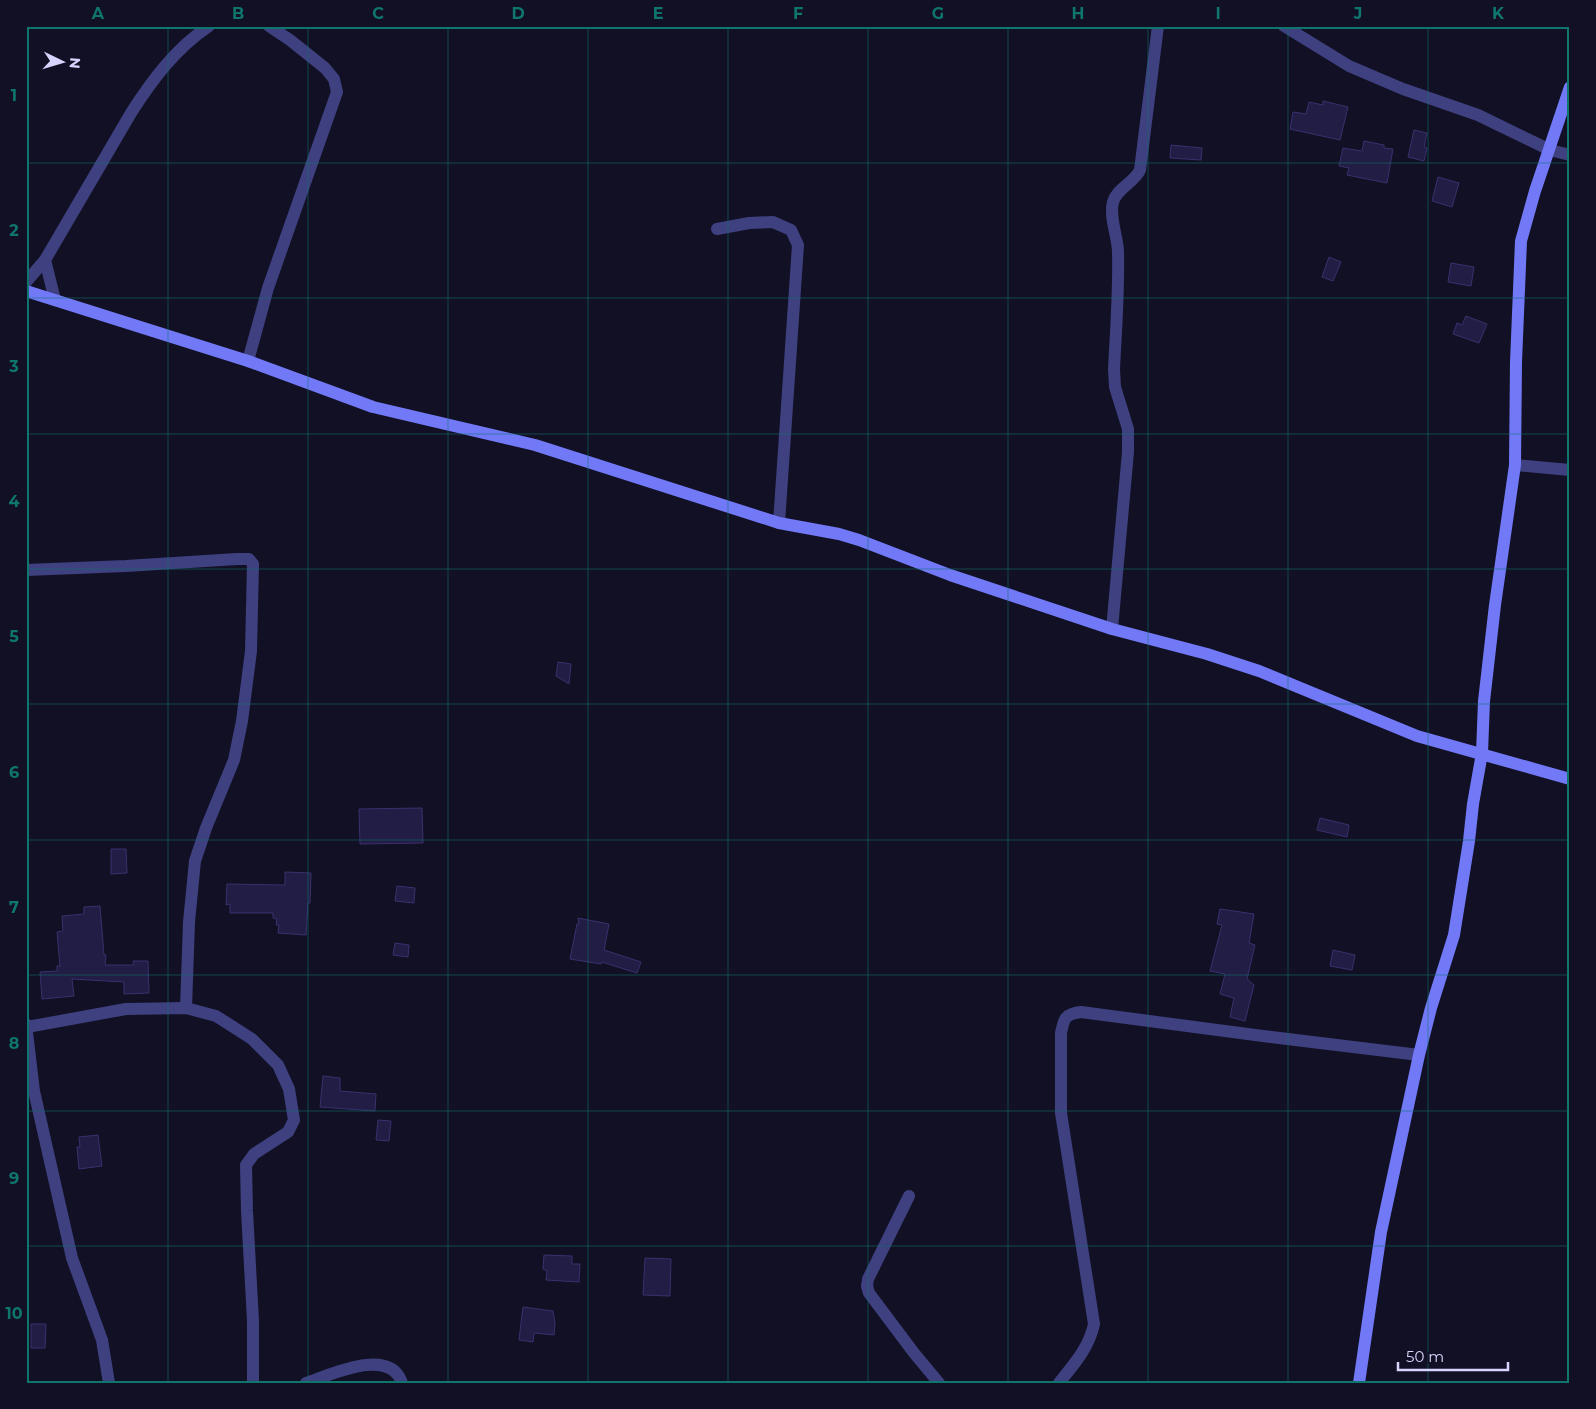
<svg xmlns="http://www.w3.org/2000/svg" width="1596" height="1409" viewBox="0 0 1596 1409" font-family="Montserrat,sans-serif">
<rect width="100%" height="100%" fill="#121024"/>
<g fill="#221d44" stroke="#38316e">
<polygon points="1323,101 1348,107 1340,140 1290,129 1293,112 1306,114 1309,102 1323,105"/>
<polygon points="1414,130 1427,133 1424,147 1427,148 1424,161 1408,157"/>
<polygon points="1364,141 1384,145 1384,148 1393,149 1387,183 1347,175 1349,168 1339,166 1343,148 1362,151"/>
<polygon points="1171,145 1202,148 1201,160 1170,158"/>
<polygon points="1438,177 1459,183 1452,207 1432,201"/>
<polygon points="1329,257 1341,262 1333,281 1322,277"/>
<polygon points="1451,263 1474,267 1471,286 1448,282"/>
<polygon points="1466,316 1487,324 1479,343 1453,334 1457,323 1462,325"/>
<polygon points="558,662 571,664 569,684 556,676"/>
<polygon points="422,808 423,843 360,844 359,809"/>
<polygon points="1320,818 1349,825 1347,837 1317,830"/>
<polygon points="111,849 126,849 127,873 111,874"/>
<polygon points="285,872 311,873 310,903 308,903 306,935 278,933 279,925 276,925 277,919 273,918 273,913 230,913 230,904 226,905 227,884 285,885"/>
<polygon points="397,886 415,888 414,903 395,901"/>
<polygon points="100,906 104,955 106,955 105,965 134,965 133,961 148,961 149,993 124,994 124,982 72,979 74,996 42,999 40,972 57,971 57,966 60,966 57,932 63,931 62,916 84,914 84,907"/>
<polygon points="1220,909 1254,914 1249,943 1255,945 1247,979 1254,985 1245,1021 1230,1017 1234,998 1220,994 1225,974 1210,971 1222,925 1217,924"/>
<polygon points="578,918 609,924 604,950 641,962 637,973 602,962 601,964 570,959 577,924 579,924"/>
<polygon points="395,943 409,945 408,957 393,955"/>
<polygon points="1333,950 1355,955 1352,970 1330,966"/>
<polygon points="323,1076 340,1078 340,1091 376,1094 375,1111 320,1107"/>
<polygon points="378,1120 391,1121 389,1141 376,1140"/>
<polygon points="98,1135 102,1166 79,1169 77,1147 80,1147 79,1137"/>
<polygon points="544,1255 572,1256 572,1264 580,1264 579,1282 546,1280 547,1271 543,1269"/>
<polygon points="645,1258 671,1259 670,1296 643,1295"/>
<polygon points="523,1307 553,1311 555,1323 554,1335 534,1333 533,1342 519,1340"/>
<polygon points="31,1324 46,1324 45,1348 31,1348"/>
</g>
<g fill="none" stroke-linecap="round" stroke-linejoin="round">
<g stroke="#3e4080" stroke-width="12">
<polyline points="1284,26 1349,66 1403,89 1478,115 1550,150 1570,155"/>
<polyline points="717,229 749,223 773,222 791,230 798,245 779,523"/>
<polyline points="45,260 55,300"/>
<path d="M26 282 45 260 131 113C152 80 176 48 209 26"/>
<polyline points="248,361 268,288 337,92 334,79 325,68 290,40 269,26"/>
<polyline points="1515,465 1570,470"/>
<polyline points="26,570 126,566 237,559 249,559 253,564 251,651 242,721 234,760 206,828 195,861 189,922 186,1008"/>
<path d="M1112 629 1128 452V429L1115 387 1114 369C1116 330 1119 291 1118 252 1118 237 1109 218 1113 202 1117 188 1134 183 1140 170L1158 26"/>
<polyline points="26,1024 34,1091 72,1258 102,1340 109,1383"/>
<polyline points="27,1027 126,1009 186,1008 216,1016 252,1039 278,1065 289,1089 294,1120 288,1132 254,1154 246,1165 247,1211 253,1321 253,1383"/>
<polyline points="909,1196 868,1279 867,1286 869,1293 914,1353 939,1383"/>
<path d="M306 1383C330 1375 390 1346 402 1383"/>
<path d="M1059 1383C1074 1364 1089 1348 1094 1324L1061 1113V1033C1064 1018 1065 1014 1081 1012L1263 1036 1419 1055"/>
</g>
<g stroke="#7279f7" stroke-width="12">
<polyline points="26,291 248,361 373,407 535,445 779,523 839,534 859,540 950,575 1112,629 1207,654 1259,671 1417,736 1570,779"/>
<polyline points="1359,1383 1381,1232 1419,1055 1431,1008 1454,935 1469,841 1473,804 1482,753 1484,701 1495,605 1515,465 1516,362 1521,241 1535,191 1570,87"/>
</g>
</g>
<path fill="none" stroke="#0f766e" stroke-width="1" stroke-opacity="0.55" d="M168 26V1383M308 26V1383M448 26V1383M588 26V1383M728 26V1383M868 26V1383M1008 26V1383M1148 26V1383M1288 26V1383M1428 26V1383M26 163H1570M26 298H1570M26 434H1570M26 569H1570M26 704H1570M26 840H1570M26 975H1570M26 1111H1570M26 1246H1570"/>
<rect width="1596" height="1409" fill="none" stroke="#121024" stroke-width="55"/>
<g transform="translate(62 62) rotate(95)" stroke="#121024" stroke-width="4" paint-order="stroke">
<path d="M0-4L9 19L0 12L-9 19Z" fill="#d7d5fd"/>
<text y="-8" font-size="14" font-weight="bold" text-anchor="middle" fill="#d7d5fd">N</text>
</g>
<path d="M1398 1362v8h110v-8" fill="none" stroke="#d7d5fd" stroke-width="2.5"/>
<text x="1406" y="1362" font-size="15" fill="#d7d5fd" stroke="#121024" stroke-width="4" paint-order="stroke">50 m</text>
<rect x="28" y="28" width="1540" height="1354" fill="none" stroke="#0f766e" stroke-width="2"/>
<g font-size="16" text-anchor="middle" font-weight="bold" fill="#0f766e">
<text x="98" y="19">A</text>
<text x="238" y="19">B</text>
<text x="378" y="19">C</text>
<text x="518" y="19">D</text>
<text x="658" y="19">E</text>
<text x="798" y="19">F</text>
<text x="938" y="19">G</text>
<text x="1078" y="19">H</text>
<text x="1218" y="19">I</text>
<text x="1358" y="19">J</text>
<text x="1498" y="19">K</text>
<text x="14" y="101">1</text>
<text x="14" y="236">2</text>
<text x="14" y="372">3</text>
<text x="14" y="507">4</text>
<text x="14" y="642">5</text>
<text x="14" y="778">6</text>
<text x="14" y="913">7</text>
<text x="14" y="1049">8</text>
<text x="14" y="1184">9</text>
<text x="14" y="1319">10</text>
</g>
</svg>
